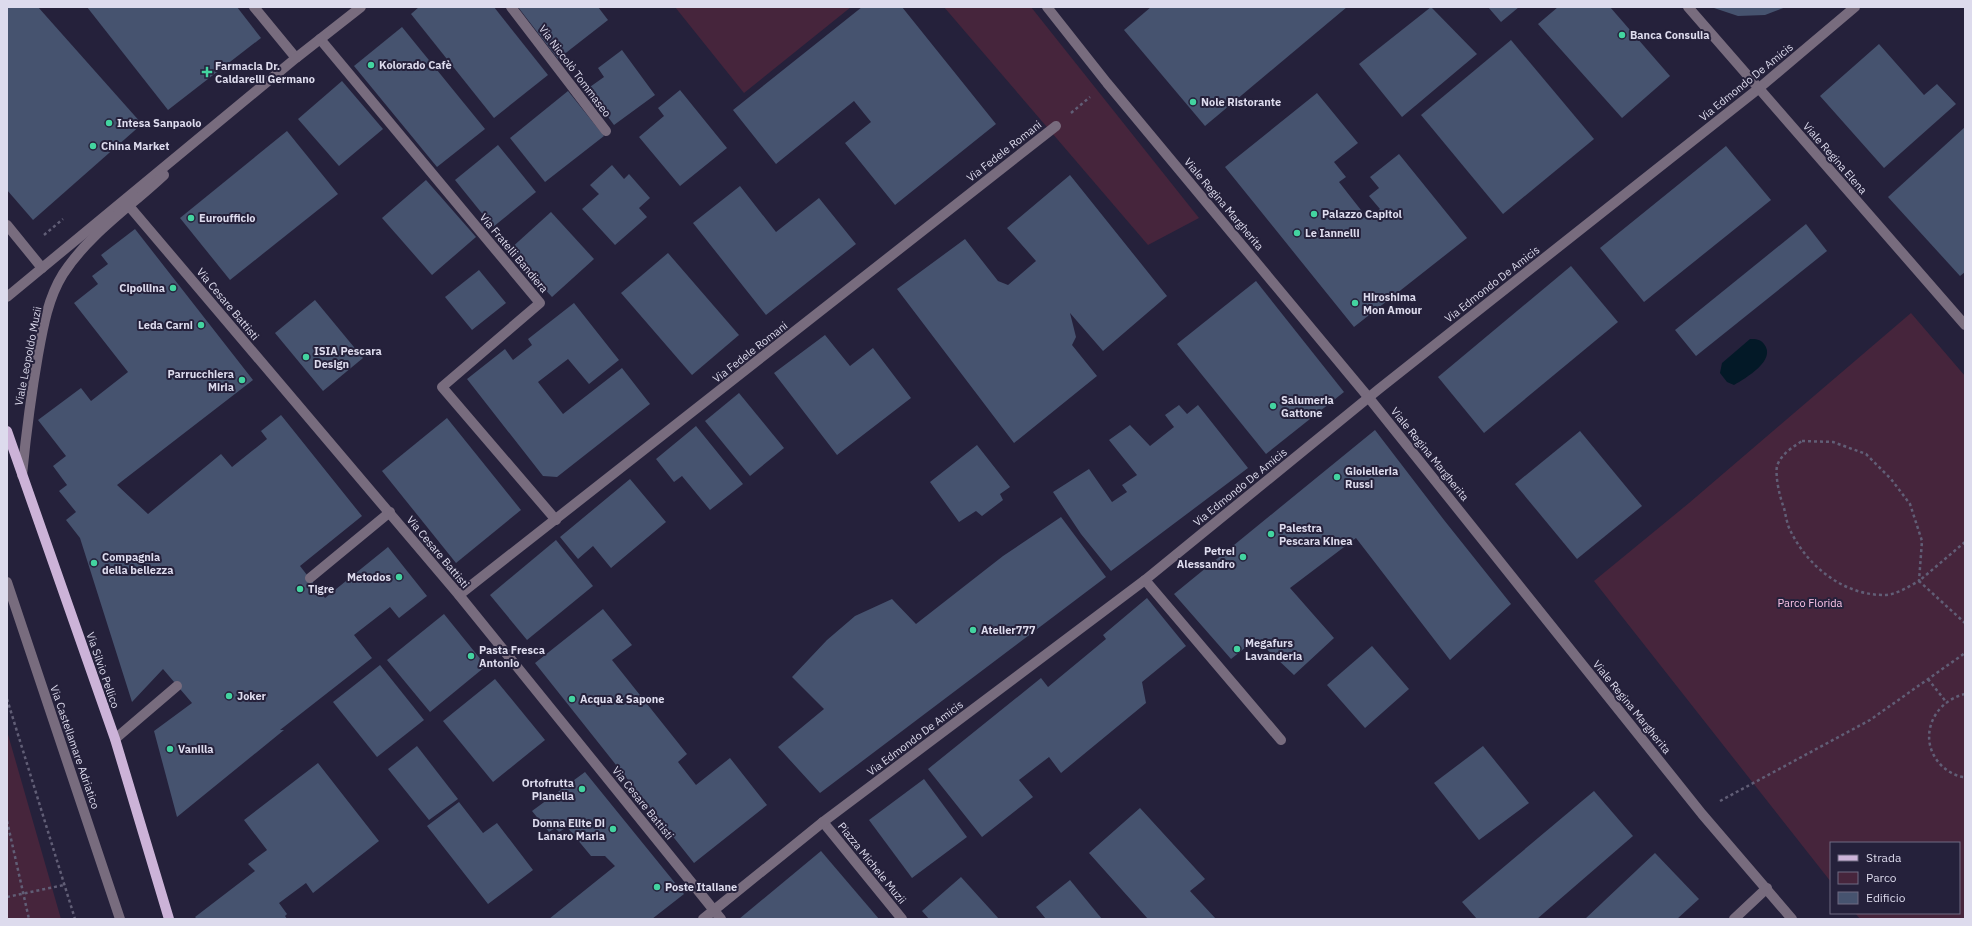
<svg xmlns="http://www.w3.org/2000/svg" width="1972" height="926" viewBox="0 0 1972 926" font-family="'IBM Plex Sans',sans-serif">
<rect width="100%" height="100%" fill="#25213b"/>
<g fill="#46253c">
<polygon points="675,7 851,7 744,93"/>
<polygon points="944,7 1031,7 1199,218 1148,245"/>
<polygon points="1911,313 1965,376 1965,919 1860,919 1855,913 1959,913 1959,843 1831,843 1831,882 1594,581 1689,503"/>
<polygon points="7,731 61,919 7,919"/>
</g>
<path fill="#031927" d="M1750 339C1756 339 1760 339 1764 344 1777 360 1746 378 1734 385L1727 382 1720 373 1722 363Z"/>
<g fill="#46536f">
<polygon points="7,7 38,7 142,124 33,220 7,190"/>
<polygon points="87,7 237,7 261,38 168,110"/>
<polygon points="419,7 494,7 548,75 494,118 411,14"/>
<polygon points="518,7 598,7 608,20 558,59"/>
<polygon points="862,7 902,7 996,124 895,205 845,143 871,122 854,101 776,164 733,110"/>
<polygon points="1151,7 1347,7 1205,126 1124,30"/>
<polygon points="1431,7 1477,54 1402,117 1359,64"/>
<polygon points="1488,7 1519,7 1501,22"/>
<polygon points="1558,7 1610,7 1670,76 1622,118 1538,24"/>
<polygon points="1711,7 1786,7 1765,15 1738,16"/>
<polygon points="402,27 485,129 437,167 354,66"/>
<polygon points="1511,40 1594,139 1503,214 1421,115"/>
<polygon points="1879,44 1924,95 1937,84 1956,104 1884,168 1820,96"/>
<polygon points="622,50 655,95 614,125 587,89 604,77 598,68"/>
<polygon points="342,81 383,129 339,166 298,119"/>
<polygon points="680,90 727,148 680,186 639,137 664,116 658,108"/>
<polygon points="568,91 604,136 545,182 510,138"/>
<polygon points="1317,93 1358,143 1334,162 1346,177 1339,182 1368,219 1380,209 1369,196 1379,188 1370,177 1399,154 1467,238 1354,327 1225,167"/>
<polygon points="1965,127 1965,272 1960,276 1888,197"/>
<polygon points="287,131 338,194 230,280 180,218"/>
<polygon points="498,145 536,192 493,227 455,180"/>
<polygon points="1726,146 1771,200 1644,302 1600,248"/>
<polygon points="612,165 624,179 629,174 650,198 639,208 647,217 615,245 582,209 599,194 590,185"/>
<polygon points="1070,175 1167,296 1103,351 1070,313 1076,337 1072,345 1097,376 1014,443 897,289 965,239 998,281 1008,285 1036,261 1007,228"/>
<polygon points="426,180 476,237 432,275 382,218"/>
<polygon points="740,186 776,232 819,198 856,244 766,315 693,223"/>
<polygon points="551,212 594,259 552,297 509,250"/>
<polygon points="1806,224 1827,251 1696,356 1675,330"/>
<polygon points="135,229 253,380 117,485 148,514 221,454 232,467 267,439 261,431 281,415 362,516 300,566 325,598 388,547 427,596 399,618 390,607 354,635 372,658 280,730 284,730 177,817 154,731 192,703 163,669 132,702 80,538 66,520 76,512 59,491 67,485 53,466 66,456 38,420 81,388 91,401 128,372 74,303 98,284 92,276 108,264 101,255"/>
<polygon points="668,253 739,335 692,375 621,293"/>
<polygon points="1571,266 1618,322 1484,433 1438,377"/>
<polygon points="479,270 506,303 472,330 445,297"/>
<polygon points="1256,281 1344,392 1266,454 1177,344"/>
<polygon points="315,300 363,358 323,391 275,333"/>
<polygon points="574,303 619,360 589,384 568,359 538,382 563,414 622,368 650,404 557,477 543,476 467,379 505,349 513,360 532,345 528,339"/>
<polygon points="825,335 850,366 873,348 911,398 837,455 774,373"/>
<polygon points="739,393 784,448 750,476 705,421"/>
<polygon points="1179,405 1187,414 1198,405 1248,468 1111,571 1081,534 1053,492 1089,469 1112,502 1127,492 1122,485 1137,475 1109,440 1130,425 1150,446 1174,427 1165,415"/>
<polygon points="447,418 521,510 456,563 382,471"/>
<polygon points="696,426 743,484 710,510 682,476 674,482 656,459"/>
<polygon points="1375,430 1444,520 1511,604 1450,660 1356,538 1290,588 1334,638 1294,675 1256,639 1231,659 1174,594"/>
<polygon points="1580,431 1642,506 1577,559 1515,484"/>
<polygon points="977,445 1010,487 1000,494 1003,500 982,516 976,511 959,522 930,482"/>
<polygon points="630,479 666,522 611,568 593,546 578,559 560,537"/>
<polygon points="1061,517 1106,577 820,793 778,747 824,709 792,677 827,640 855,616 892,599 916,624 1003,556"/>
<polygon points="556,540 593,586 527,640 490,595"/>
<polygon points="1147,598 1186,646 1142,682 1146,703 1061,773 1049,757 1019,780 1033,797 982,837 928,769 1041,678 1048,687 1106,639 1103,635"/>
<polygon points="603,609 632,645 612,660 687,754 678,762 696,785 730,758 767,805 694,863 535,663"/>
<polygon points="444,614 486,666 430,712 387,660"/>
<polygon points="1372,646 1409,689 1365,728 1327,685"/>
<polygon points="380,665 424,720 377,757 333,702"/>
<polygon points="495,679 545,740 493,782 443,721"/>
<polygon points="417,746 458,799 429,820 388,769"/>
<polygon points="1483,746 1529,803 1479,840 1434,783"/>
<polygon points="318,763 379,841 313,893 306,883 279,903 287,914 285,916 287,919 197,919 195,917 255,871 248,864 267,850 244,820"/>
<polygon points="585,772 684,894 652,919 549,919 615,866 605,856 591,856 567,827 559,832 555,828 549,832 532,811"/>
<polygon points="924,779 967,837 912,878 869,820"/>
<polygon points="1594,791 1633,836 1537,919 1477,919 1462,902"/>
<polygon points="459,802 483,833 497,823 533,870 488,904 427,826"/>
<polygon points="1140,808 1205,879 1190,891 1216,919 1148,919 1089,853"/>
<polygon points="821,851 879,919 739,919"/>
<polygon points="1655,853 1699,899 1677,919 1585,919"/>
<polygon points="961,877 999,919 929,919 922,911"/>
<polygon points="1070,880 1102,919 1046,919 1036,907"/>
</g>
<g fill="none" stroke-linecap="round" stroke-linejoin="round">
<g stroke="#615e76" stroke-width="2.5" stroke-dasharray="3 3" stroke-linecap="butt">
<polyline points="1071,113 1090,97"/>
<polyline points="44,235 63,219"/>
<path d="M1802 441 1833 442 1866 454 1891 479 1910 504 1922 541 1919 581C1908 587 1894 596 1882 595 1842 594 1808 566 1791 532 1787 525 1786 516 1784 508 1780 498 1775 477 1777 466 1781 454 1793 447 1802 441Z"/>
<polyline points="1965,542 1919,581 1965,623"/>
<polyline points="1928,679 1947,703"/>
<path d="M1965 694C1931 702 1916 742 1943 767 1949 772 1957 777 1965 777"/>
<polyline points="7,699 75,919"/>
<polyline points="1720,801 1870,720 1965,653"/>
<polyline points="7,821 29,919"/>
<polyline points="7,897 64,885"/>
</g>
<g stroke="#786c7e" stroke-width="10">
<polyline points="254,7 296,58"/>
<polyline points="511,7 606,131"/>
<polyline points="1047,7 1107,83 1369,398 1702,814 1792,919"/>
<polyline points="1688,7 1965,325"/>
<polyline points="320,39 540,303 442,387 556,520"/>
<polyline points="129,206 459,595 721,919"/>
<polyline points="7,225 42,268"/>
<polyline points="7,297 296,58 361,7"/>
<path d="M22 475C26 435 31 395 38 355 43 327 48 298 63 274 89 234 130 207 164 175"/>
<polyline points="310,578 390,512"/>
<polyline points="1145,580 1281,740"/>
<polyline points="7,582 120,919"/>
<polyline points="459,595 1056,126"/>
<polyline points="115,739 177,686"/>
<polyline points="823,822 902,919"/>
<polyline points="703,919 823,822 1145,580 1379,389 1758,89 1855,7"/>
<polyline points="1734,919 1767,888"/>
</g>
<polyline stroke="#ccb3d8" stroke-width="10" points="7,431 115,739 169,919"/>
</g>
<g fill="#43d4a0" stroke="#25213b" stroke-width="1.5">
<circle cx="1622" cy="35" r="4"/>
<circle cx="371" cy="65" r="4"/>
<path d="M205 66h4v4h4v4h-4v4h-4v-4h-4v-4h4z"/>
<circle cx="1193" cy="102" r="4"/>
<circle cx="109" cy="123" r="4"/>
<circle cx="93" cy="146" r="4"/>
<circle cx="1314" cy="214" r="4"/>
<circle cx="191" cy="218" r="4"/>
<circle cx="1297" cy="233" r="4"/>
<circle cx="173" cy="288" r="4"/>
<circle cx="1355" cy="303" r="4"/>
<circle cx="201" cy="325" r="4"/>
<circle cx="306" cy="357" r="4"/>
<circle cx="242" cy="380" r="4"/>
<circle cx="1273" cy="406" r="4"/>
<circle cx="1337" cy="477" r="4"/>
<circle cx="1271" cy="534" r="4"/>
<circle cx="1243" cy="557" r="4"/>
<circle cx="94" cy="563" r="4"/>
<circle cx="399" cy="577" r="4"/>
<circle cx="300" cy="589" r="4"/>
<circle cx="973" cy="630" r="4"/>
<circle cx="1237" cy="649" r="4"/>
<circle cx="471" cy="656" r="4"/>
<circle cx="229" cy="696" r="4"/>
<circle cx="572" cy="699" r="4"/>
<circle cx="170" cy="749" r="4"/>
<circle cx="582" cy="789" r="4"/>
<circle cx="613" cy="829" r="4"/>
<circle cx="657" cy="887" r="4"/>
</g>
<g text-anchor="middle" stroke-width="4" stroke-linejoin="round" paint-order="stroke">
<g font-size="11" font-weight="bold" fill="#dddbed" stroke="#25213b" text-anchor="start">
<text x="1630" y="39">Banca Consulia</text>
<text x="379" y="69">Kolorado Cafè</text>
<text x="215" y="70">Farmacia Dr.<tspan x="215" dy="13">Caldarelli Germano</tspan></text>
<text x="1201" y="106">Nole Ristorante</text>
<text x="117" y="127">Intesa Sanpaolo</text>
<text x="101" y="150">China Market</text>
<text x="1322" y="218">Palazzo Capitol</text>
<text x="199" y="222">Euroufficio</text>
<text x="1305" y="237">Le Iannelli</text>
<text x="165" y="292" text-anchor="end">Cipollina</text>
<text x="1363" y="301">Hiroshima<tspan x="1363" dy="13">Mon Amour</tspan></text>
<text x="193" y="329" text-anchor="end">Leda Carni</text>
<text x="314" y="355">ISIA Pescara<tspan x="314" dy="13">Design</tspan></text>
<text x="234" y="378" text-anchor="end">Parrucchiera<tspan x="234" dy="13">Miria</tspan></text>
<text x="1281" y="404">Salumeria<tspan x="1281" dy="13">Gattone</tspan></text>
<text x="1345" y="475">Gioielleria<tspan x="1345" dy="13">Russi</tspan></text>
<text x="1279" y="532">Palestra<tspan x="1279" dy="13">Pescara Kinea</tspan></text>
<text x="1235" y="555" text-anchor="end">Petrei<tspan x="1235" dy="13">Alessandro</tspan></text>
<text x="102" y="561">Compagnia<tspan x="102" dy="13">della bellezza</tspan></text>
<text x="391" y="581" text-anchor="end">Metodos</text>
<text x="308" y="593">Tigre</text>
<text x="981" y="634">Atelier777</text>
<text x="1245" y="647">Megafurs<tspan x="1245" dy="13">Lavanderia</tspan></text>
<text x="479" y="654">Pasta Fresca<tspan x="479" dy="13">Antonio</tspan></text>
<text x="237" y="700">Joker</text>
<text x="580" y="703">Acqua &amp; Sapone</text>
<text x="178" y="753">Vanilla</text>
<text x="574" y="787" text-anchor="end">Ortofrutta<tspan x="574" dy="13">Pianella</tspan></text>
<text x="605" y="827" text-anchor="end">Donna Elite Di<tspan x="605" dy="13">Lanaro Maria</tspan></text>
<text x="665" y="891">Poste Italiane</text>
</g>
<g font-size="11" fill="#dddbed" stroke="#25213b">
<text transform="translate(575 71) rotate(53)" y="4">Via Niccolò Tommaseo</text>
<text transform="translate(1746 82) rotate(-39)" y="4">Via Edmondo De Amicis</text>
<text transform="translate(1004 151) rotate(-38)" y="4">Via Fedele Romani</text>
<text transform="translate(1835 158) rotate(49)" y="4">Viale Regina Elena</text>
<text transform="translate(1224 204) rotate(50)" y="4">Viale Regina Margherita</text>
<text transform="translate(514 253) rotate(50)" y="4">Via Fratelli Bandiera</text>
<text transform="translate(1492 284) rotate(-38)" y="4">Via Edmondo De Amicis</text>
<text transform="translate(228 304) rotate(50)" y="4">Via Cesare Battisti</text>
<text transform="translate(750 352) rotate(-38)" y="4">Via Fedele Romani</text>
<text transform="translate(28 356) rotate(-79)" y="4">Viale Leopoldo Muzii</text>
<text transform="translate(1430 454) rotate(51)" y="4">Viale Regina Margherita</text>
<text transform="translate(1240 487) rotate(-39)" y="4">Via Edmondo De Amicis</text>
<text transform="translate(438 552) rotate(50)" y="4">Via Cesare Battisti</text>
<text transform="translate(103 670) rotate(71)" y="4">Via Silvio Pellico</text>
<text transform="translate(1632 707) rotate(51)" y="4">Viale Regina Margherita</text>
<text transform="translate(915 738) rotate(-37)" y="4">Via Edmondo De Amicis</text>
<text transform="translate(75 747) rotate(71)" y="4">Via Castellamare Adriatico</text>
<text transform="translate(643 803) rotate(51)" y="4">Via Cesare Battisti</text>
<text transform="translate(872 863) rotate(51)" y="4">Piazza Michele Muzii</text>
</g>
<g font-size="11" fill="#fbc3e7" stroke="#25213b">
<text x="1810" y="607">Parco Florida</text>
</g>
</g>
<rect width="1972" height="926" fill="none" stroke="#dddbed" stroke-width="16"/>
<rect x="1830" y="842" width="130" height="72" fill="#25213b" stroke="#6f6b82"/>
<rect x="1838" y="855" width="20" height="6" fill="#ccb3d8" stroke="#6f6b82"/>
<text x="1866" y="862" font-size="12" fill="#dddbed">Strada</text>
<rect x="1838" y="872" width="20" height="12" fill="#46253c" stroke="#6f6b82"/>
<text x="1866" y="882" font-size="12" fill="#dddbed">Parco</text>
<rect x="1838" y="892" width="20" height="12" fill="#46536f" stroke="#6f6b82"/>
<text x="1866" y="902" font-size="12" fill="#dddbed">Edificio</text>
</svg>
